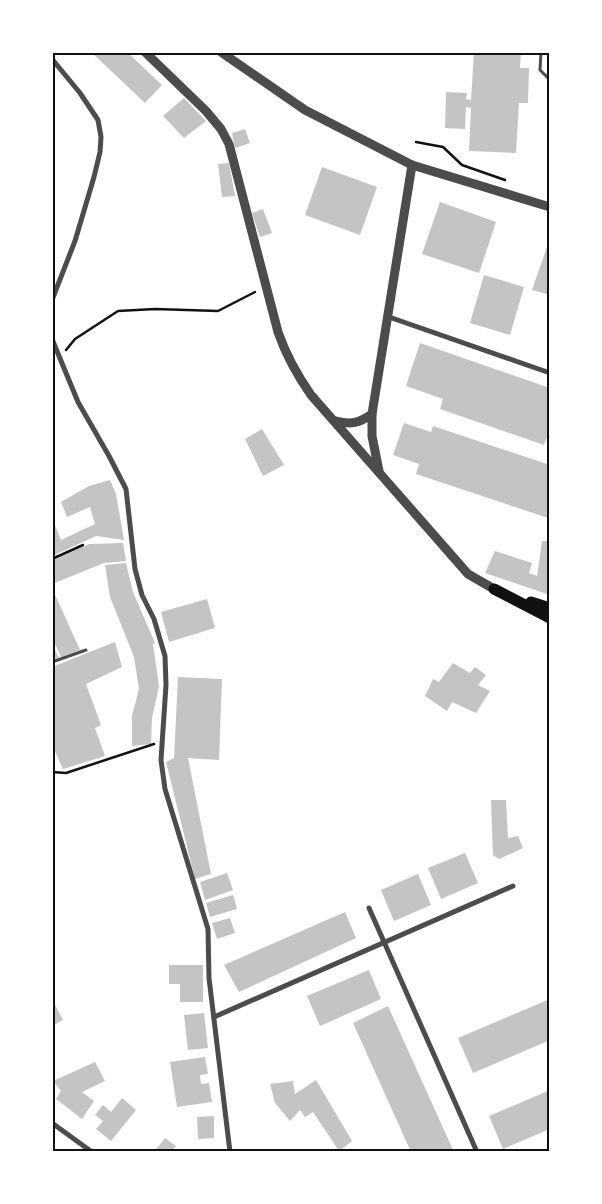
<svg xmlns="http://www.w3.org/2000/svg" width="602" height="1204" viewBox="0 0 602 1204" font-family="Lora,serif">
<rect width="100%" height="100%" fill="#fff"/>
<g fill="#c4c4c4">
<polygon points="91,52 127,52 162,85 145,103"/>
<polygon points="474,52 521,52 520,68 529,68 528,103 519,103 516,153 469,151 471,108 466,107 465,129 445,128 446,92 467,93 466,99 471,100"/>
<polygon points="184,98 206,121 184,138 163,116"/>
<polygon points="245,129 250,143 235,148 232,133"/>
<polygon points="229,163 235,196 222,197 218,164"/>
<polygon points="322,167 377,187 360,235 305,215"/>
<polygon points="440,202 496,222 479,273 422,254"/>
<polygon points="263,209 272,233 260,237 252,213"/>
<polygon points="549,241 550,241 550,295 532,290"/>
<polygon points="484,275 524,287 510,335 470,323"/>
<polygon points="420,343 550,388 550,429 544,445 440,409 443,399 406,386"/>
<polygon points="404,423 431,432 433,426 550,465 550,514 548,518 416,474 419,464 393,455"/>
<polygon points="262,429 284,465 263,476 245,439"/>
<polygon points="110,480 116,494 124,540 96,536 52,556 52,524 54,523 61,540 95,524 90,507 67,517 61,502 89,486"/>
<polygon points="542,541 550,541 550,595 485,573 495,551 532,563 529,573 537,576"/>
<polygon points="123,543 126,561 104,563 52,584 52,561 89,544"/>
<polygon points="126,563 133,592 155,643 153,644 159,686 152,718 151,744 132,746 132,716 139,689 134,657 110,597 105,565"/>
<polygon points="52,588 80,650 61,657 52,638"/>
<polygon points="207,599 215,628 169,642 161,612"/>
<polygon points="115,642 122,667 86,684 101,725 95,728 105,756 63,769 52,745 52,667"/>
<polygon points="52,644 59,658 52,659"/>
<polygon points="453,663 470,673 475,667 486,675 478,685 490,691 476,713 452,702 447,711 425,696 433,679 439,682"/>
<polygon points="178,677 222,679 219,760 188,758 211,874 195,879 166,762 174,758"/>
<polygon points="491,800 506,800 508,838 518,836 523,848 499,859 493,855"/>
<polygon points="465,853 478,883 441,899 428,868"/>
<polygon points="227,873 233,890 205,900 200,882"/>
<polygon points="418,874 431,905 394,921 381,890"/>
<polygon points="233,895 237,909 210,917 206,903"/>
<polygon points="345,912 356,938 239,992 224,965"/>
<polygon points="230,918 235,933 217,939 212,923"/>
<polygon points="169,965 203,965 203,1002 180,1002 180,984 169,984"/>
<polygon points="369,970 381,999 320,1026 307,996"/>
<polygon points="52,999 63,1020 52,1026"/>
<polygon points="550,999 550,1040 473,1073 458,1038"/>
<polygon points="388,1006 454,1152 411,1152 353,1023"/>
<polygon points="204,1013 208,1048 188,1050 184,1015"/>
<polygon points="205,1057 208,1074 200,1075 201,1084 209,1083 212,1102 177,1107 170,1062"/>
<polygon points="95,1062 105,1081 82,1092 94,1101 82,1119 56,1099 61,1091 53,1081"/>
<polygon points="316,1080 352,1141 339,1151 313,1112 305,1117 300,1110 290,1121 275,1103 270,1084 293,1081 295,1094"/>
<polygon points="550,1090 550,1129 503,1149 489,1116"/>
<polygon points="122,1098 136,1110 111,1141 96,1129 103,1121 95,1115 103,1105 111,1112"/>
<polygon points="214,1116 214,1138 198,1139 197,1117"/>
<polygon points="165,1138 176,1146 171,1152 154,1152"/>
</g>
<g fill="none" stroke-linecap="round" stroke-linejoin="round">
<g stroke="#111" stroke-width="2.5">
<polyline points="416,142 443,147 462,165 505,180"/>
<polyline points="66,350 75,339 118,311 155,309 218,311 255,292"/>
<polyline points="52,559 83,545"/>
<polyline points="52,772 66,773 154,744"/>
</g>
<g stroke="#4c4c4c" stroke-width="3">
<polyline points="541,52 540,70 550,80"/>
<polyline points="52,662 86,650"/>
</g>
<g stroke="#4c4c4c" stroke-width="5">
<polyline points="52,59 80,93 98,120 101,137 100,152 94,177 75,241 52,300"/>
<polyline points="389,317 550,373"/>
<polyline points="52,339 78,402 109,456 126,489 135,569 142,595 154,619 165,656 166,685 161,760 165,789 208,929 209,978 230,1152"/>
<polyline points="369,908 477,1152"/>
<polyline points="214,1017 513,886"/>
<polyline points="52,1123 92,1152"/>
</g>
<g stroke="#4c4c4c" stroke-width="9">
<path d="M145 52 206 111 221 129 229 144 278 332C286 355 297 375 311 395L468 574 494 589"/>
<polyline points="221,52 305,110 412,165 550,207"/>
<path d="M336 421C351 425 359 423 372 414"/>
<polyline points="379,471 372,436 372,414 412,165"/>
</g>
<g stroke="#111" stroke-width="11">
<polyline points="494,589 550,618"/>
<polyline points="531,602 550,608"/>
</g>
</g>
<rect width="602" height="1204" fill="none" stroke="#ffffff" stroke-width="108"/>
<rect x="54" y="54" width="494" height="1096" fill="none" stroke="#111" stroke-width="2"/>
</svg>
